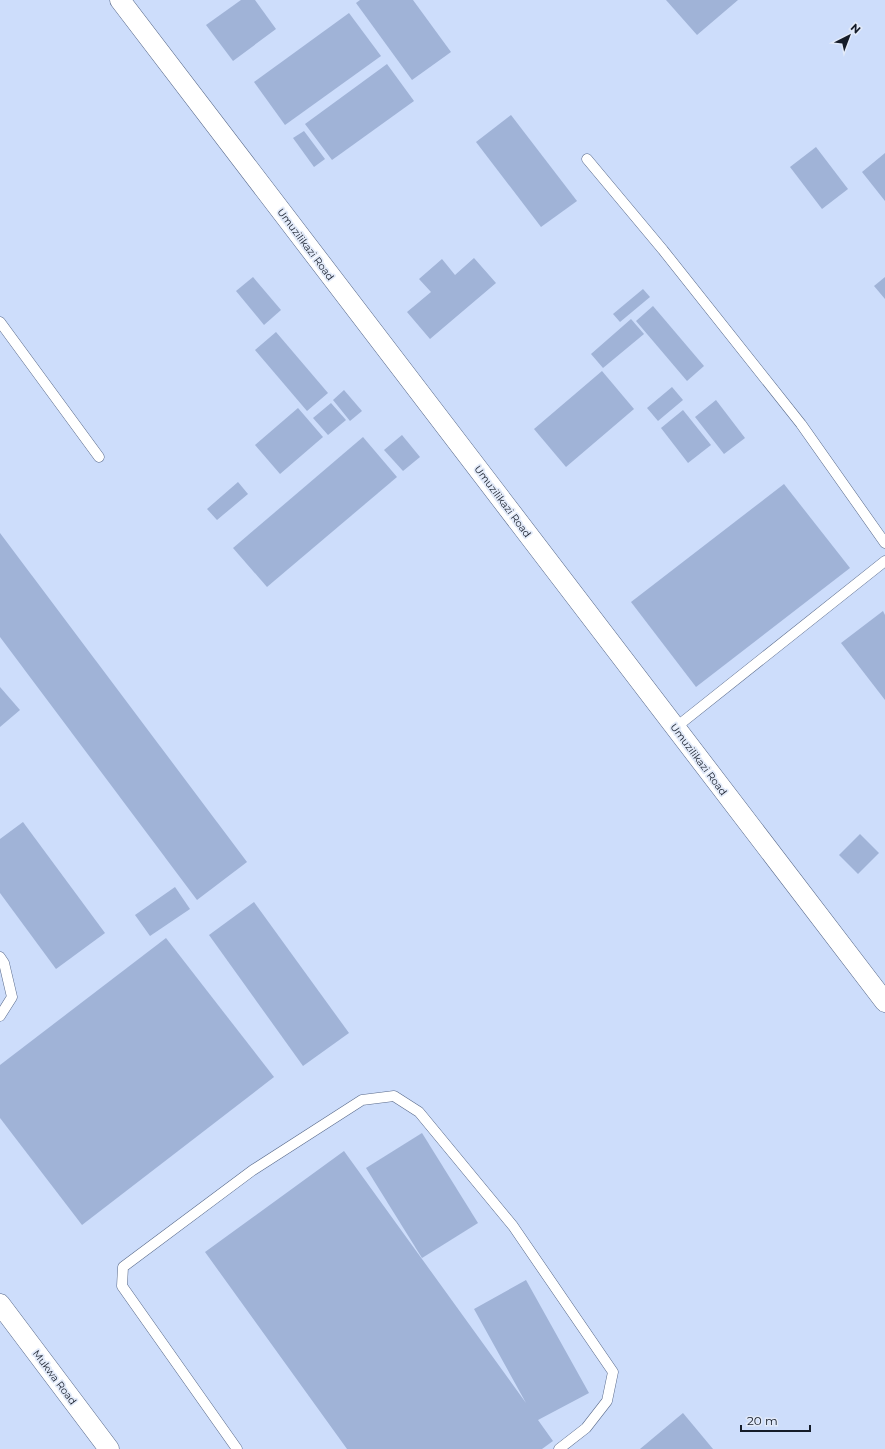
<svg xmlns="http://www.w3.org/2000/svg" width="885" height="1449" viewBox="0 0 885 1449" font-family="Montserrat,sans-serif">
<rect width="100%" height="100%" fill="#cdddfb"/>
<g fill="#a0b3d7">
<polygon points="241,0 255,0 276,29 233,61 206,25"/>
<polygon points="360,0 413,0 451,52 412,80 356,3"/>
<polygon points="666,0 738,0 697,35"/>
<polygon points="349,13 381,56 285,125 254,82"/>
<polygon points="387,64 414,101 332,160 305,124"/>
<polygon points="511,115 577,201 541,227 476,142"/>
<polygon points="304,131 325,159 314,167 293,138"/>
<polygon points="816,147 848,189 822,209 790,167"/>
<polygon points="885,153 885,201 862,172"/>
<polygon points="474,258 496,283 430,339 407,312 431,292 419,279 442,259 455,275"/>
<polygon points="253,277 281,310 264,325 236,291"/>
<polygon points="885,277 885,299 874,286"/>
<polygon points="643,289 650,297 620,322 613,314"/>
<polygon points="653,306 704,366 687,381 636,321"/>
<polygon points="631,319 644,334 603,368 591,354"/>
<polygon points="276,332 328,393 307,411 255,350"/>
<polygon points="602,371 634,409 566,467 534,429"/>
<polygon points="672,387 683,400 658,421 647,408"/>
<polygon points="344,390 362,411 350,421 333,400"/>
<polygon points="716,400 745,438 724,454 695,417"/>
<polygon points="331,403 346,420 328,435 313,418"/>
<polygon points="298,408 323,437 280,474 255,445"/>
<polygon points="683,410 711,445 688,463 661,428"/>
<polygon points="402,435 420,457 403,471 384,450"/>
<polygon points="363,437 397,477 267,587 233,548"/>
<polygon points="238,482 248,494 217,520 207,509"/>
<polygon points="784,484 850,568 696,687 631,602"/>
<polygon points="0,533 247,862 197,900 0,637"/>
<polygon points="883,611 885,615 885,700 841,643"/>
<polygon points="0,687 20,710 0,727"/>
<polygon points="23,822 105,933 56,969 0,893 0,839"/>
<polygon points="860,834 879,853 858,874 839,855"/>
<polygon points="175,887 190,909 150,936 135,915"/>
<polygon points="254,902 349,1033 303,1066 209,935"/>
<polygon points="166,938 274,1077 82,1225 0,1118 0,1065"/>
<polygon points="422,1133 478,1223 422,1258 366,1168"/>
<polygon points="344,1151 526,1403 474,1309 526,1280 589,1393 538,1420 553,1441 542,1449 347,1449 205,1252"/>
<polygon points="683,1413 713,1449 640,1449"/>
</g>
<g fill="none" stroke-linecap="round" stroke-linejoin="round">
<defs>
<g id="lane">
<polyline points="587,159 663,250 801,424 885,543"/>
<polyline points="0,322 99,457"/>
<polyline points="675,728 885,561"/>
<polyline points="0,957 4,963 12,997 0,1016"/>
<polyline points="237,1449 122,1286 123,1267 253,1170 362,1100 394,1096 419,1112 513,1226 613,1372 607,1401 586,1428 559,1449"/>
</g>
<g id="street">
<polyline points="120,0 885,1002"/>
<polyline points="0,1304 109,1449"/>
</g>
</defs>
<use href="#lane" stroke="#58698a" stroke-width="11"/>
<use href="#street" stroke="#58698a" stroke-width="21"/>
<use href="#lane" stroke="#fff" stroke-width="10"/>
<use href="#street" stroke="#fff" stroke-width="20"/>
</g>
<g text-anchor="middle" stroke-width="3.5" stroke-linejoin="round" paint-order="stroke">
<g font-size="10" fill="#151c29" stroke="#e2eaf9">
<text transform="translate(306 244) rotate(53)" y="4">Umuzilikazi Road</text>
<text transform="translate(503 501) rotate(53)" y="4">Umuzilikazi Road</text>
<text transform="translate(699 759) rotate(53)" y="4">Umuzilikazi Road</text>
<text transform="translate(55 1377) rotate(53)" y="4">Mukwa Road</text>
</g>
</g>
<g transform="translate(849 36) rotate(42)" stroke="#e2eaf9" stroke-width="3" paint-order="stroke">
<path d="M0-3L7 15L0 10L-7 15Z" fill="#151c29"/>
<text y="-6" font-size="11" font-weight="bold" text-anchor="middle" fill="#151c29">N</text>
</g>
<path d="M741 1425v6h69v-6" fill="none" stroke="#151c29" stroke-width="2"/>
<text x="747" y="1425" font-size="12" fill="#151c29" stroke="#e2eaf9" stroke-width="3" paint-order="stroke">20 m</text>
</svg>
